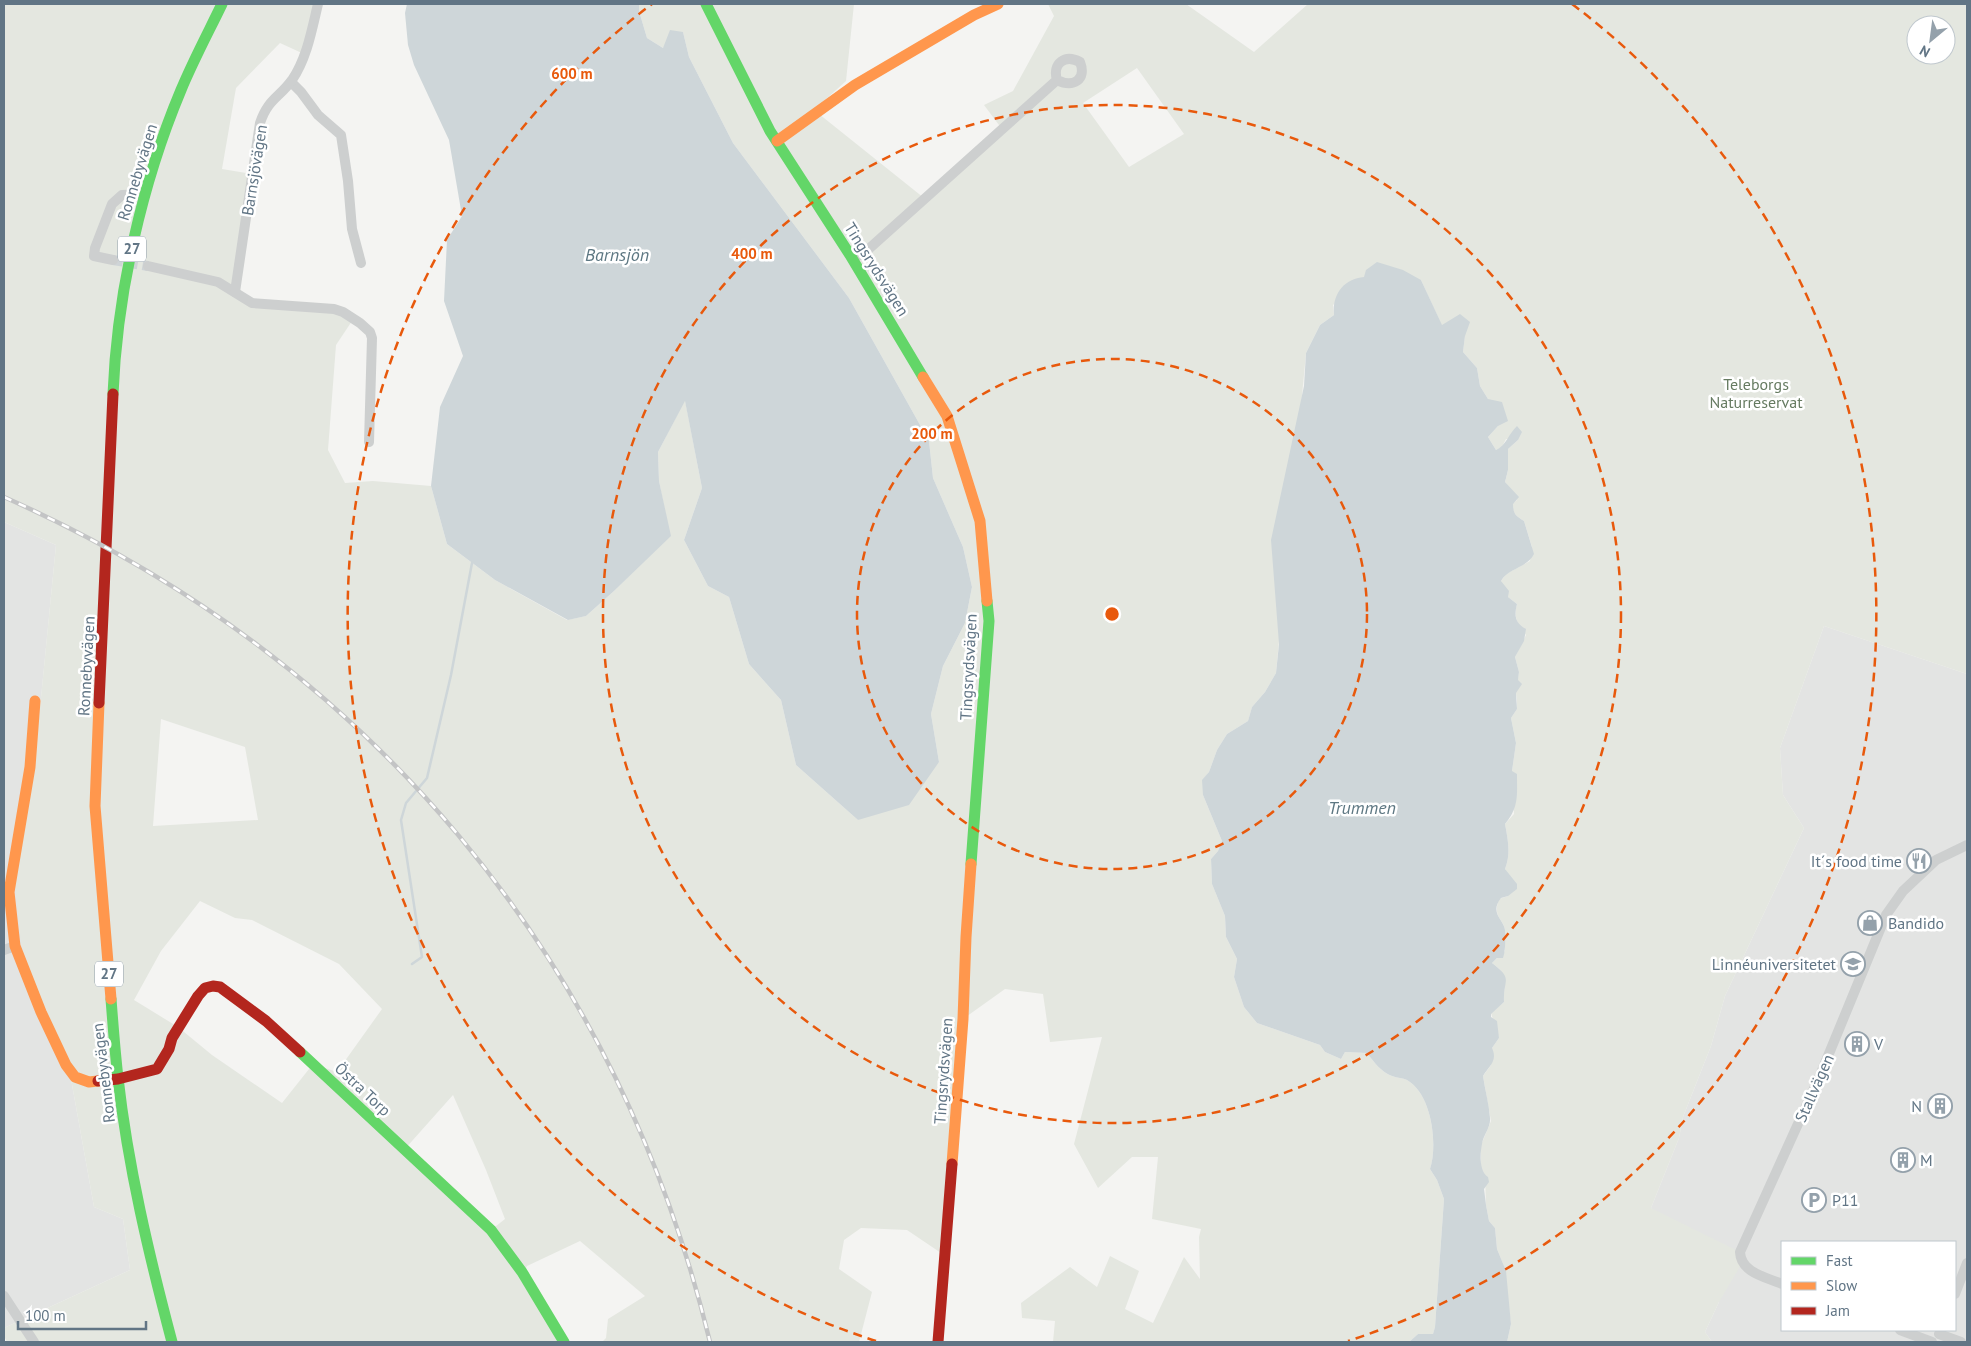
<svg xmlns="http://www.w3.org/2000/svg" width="1971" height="1346" viewBox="0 0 1971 1346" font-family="'PT Sans',sans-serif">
<rect width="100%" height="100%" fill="#f4f4f2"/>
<g fill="#e3e4e3" fill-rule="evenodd">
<polygon points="4,522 56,545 36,749 71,1079 94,1207 123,1219 130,1270 4,1328"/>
<path d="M1824 626 1967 674V1342H1712L1705 1332 1719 1302 1651 1208 1679 1138 1683 1117 1711 1046 1725 996 1804 828 1783 795 1780 748ZM1782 1242H1955V1330H1782Z"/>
</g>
<path fill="#e4e7e0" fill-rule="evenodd" d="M4 4H318L304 54 280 43 236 88 222 169 252 174 235 292 243 299 334 309 354 318 336 345 328 450 345 483 373 481 431 486 447 544 495 580 567 620 586 616 614 591 670 536 659 481 658 452 685 400 702 488 684 540 708 586 729 597 749 664 781 700 796 765 858 820 939 762 931 714 943 666 965 623 972 587 963 547 933 478 929 441 849 298 733 143 689 57 683 32 663 48 647 38 639 11V4H854L846 81 814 110 924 198 1005 133 984 105 1013 91 1054 16 1048 4H1186L1254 52 1308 4H1967V674L1824 626 1780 748 1783 795 1804 828 1725 996 1711 1046 1683 1117 1679 1138 1651 1208 1740 1252 1742 1263 1719 1302 1705 1332 1712 1342H1507L1511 1324 1503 1264 1497 1249 1495 1228 1489 1221 1486 1205 1485 1175 1481 1168V1145L1491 1121 1483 1076 1491 1065 1492 1048 1499 1038 1491 1013 1504 1002C1503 982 1511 977 1492 963L1505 951C1505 944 1505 937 1505 930 1504 919 1492 918 1499 899L1508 896 1507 873 1505 869C1511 854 1508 840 1505 824L1514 814 1512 771 1516 743 1511 718 1517 709V700L1516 693 1519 672 1515 657 1526 635C1518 624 1513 618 1517 604L1508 597 1501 581 1506 574 1530 561 1532 547 1524 521C1516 516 1513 514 1512 504L1517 500 1505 482 1508 470V449L1518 440 1506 439 1502 447 1496 450 1488 437 1498 426 1488 399 1480 386 1477 368 1463 352 1465 336 1442 326 1421 280 1364 277 1333 305 1334 315 1320 325 1306 353 1276 673 1265 692 1252 707 1248 721 1227 734 1217 750 1209 772 1203 780V795L1222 841 1218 851 1211 859 1212 884 1225 916 1226 937 1237 959 1234 977 1244 1007 1257 1023 1320 1045 1325 1052 1341 1059 1345 1052 1367 1053C1374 1062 1381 1072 1392 1076 1397 1078 1403 1078 1407 1080 1432 1094 1438 1145 1430 1169L1437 1180 1444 1199 1435 1327 1433 1334H1418L1409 1342H1053L1055 1321 1022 1318 1021 1303 1070 1267 1097 1287 1110 1256 1139 1271 1125 1309 1153 1323 1184 1257 1200 1279 1199 1237 1201 1229 1152 1219 1158 1157H1132L1098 1188 1074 1144 1102 1037 1050 1042 1043 994 1005 989 963 1019 944 1255 907 1230 861 1228 844 1240 839 1269 872 1292 859 1342H602L606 1338 608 1319 645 1296 580 1241 527 1266 520 1279 560 1342H7L4 1336V1328L130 1270 123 1219 94 1207 71 1079 21 945 15 883 36 748 56 545 4 522ZM1916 25H1946V55H1916ZM1137 68 1184 134 1129 167 1083 103ZM161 719 245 747 258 820 153 826ZM200 901 235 918 252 920 339 964 382 1009 337 1072 313 1064 282 1103 212 1055 178 1027 134 1000 161 951ZM453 1095 486 1170 505 1219 491 1230 404 1150Z"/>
<g fill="#ced6d9">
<polygon points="407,4 639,4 639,11 647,38 663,48 670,30 683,32 689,57 733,143 849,298 929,441 933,478 963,547 972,587 965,623 943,666 931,714 939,762 909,805 858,820 796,765 781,700 749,664 729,597 708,586 684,540 702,488 685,401 658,452 659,481 671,536 614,591 586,616 568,620 495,580 447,544 431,486 440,407 463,356 444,301 447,240 462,216 449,140 414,65 408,45 405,13"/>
<path d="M1377 262 1403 270 1421 280 1442 325 1460 314 1470 322 1465 336 1463 352 1477 368 1480 386 1488 399 1502 402 1508 421 1498 426 1488 437 1496 450C1506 446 1509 433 1517 426L1522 432 1518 440 1508 449V470L1505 482 1519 497 1513 504C1513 514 1516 516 1524 521L1534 554C1527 568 1508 568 1501 581L1509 591 1508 597 1517 604C1514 616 1515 623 1526 629L1524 641 1515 657 1519 672 1518 680 1522 684 1516 693 1517 709 1511 718 1516 743 1512 771 1517 774C1517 796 1519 807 1505 824 1508 840 1511 854 1505 869L1517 884V889L1508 896 1501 898C1489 913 1504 920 1505 930 1505 939 1506 949 1503 958H1497L1492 963C1514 980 1503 978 1504 1002L1491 1014V1017L1497 1021 1499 1038 1492 1048C1498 1061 1489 1066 1483 1076 1485 1090 1489 1104 1490 1118 1491 1127 1483 1136 1482 1144 1480 1154 1479 1171 1488 1177L1489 1182 1484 1189 1486 1205 1489 1221 1495 1228 1497 1249 1506 1271 1511 1324 1507 1342H1409L1418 1334H1433L1435 1327 1444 1199 1437 1180 1430 1169C1438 1145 1432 1094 1407 1080 1403 1078 1397 1078 1392 1076 1381 1072 1374 1062 1367 1053L1345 1052 1341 1059 1325 1052 1320 1045 1257 1023 1244 1007 1234 977 1237 959 1226 937 1225 916 1212 884 1211 859 1218 851 1222 841 1203 795 1202 780 1209 772 1217 750 1227 734 1248 721 1252 707 1265 692 1276 673 1279 644 1271 540 1304 386 1306 353 1320 325 1334 315C1332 295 1343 279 1364 277L1366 270Z"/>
</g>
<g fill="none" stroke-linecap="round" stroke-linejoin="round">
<polyline stroke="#ced6d9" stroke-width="2.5" points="412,964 422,957 401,820 406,803 427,778 451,675 472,563"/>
<polyline stroke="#cfd4d7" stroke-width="10" stroke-dasharray="10 5" stroke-linecap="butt" points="113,260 148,266"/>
<g stroke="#cdcfcf" stroke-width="10">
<polyline points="291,82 301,92 318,115 341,135 348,181 352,229 361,263"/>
<path d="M850 255H862L1057 80C1073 88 1087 80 1080 62 1065 54 1052 63 1057 80"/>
<polyline points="113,260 94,256 95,248 112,204 122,195 144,194"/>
<polyline points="148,266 218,282 252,303 334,309 343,312 360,323 370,332 372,338 369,442"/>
<path d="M235 292 260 123C268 99 279 98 292 80 307 58 312 29 318 4"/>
<polyline points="4,950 15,946"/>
<path d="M1782 1284C1766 1277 1741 1273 1740 1252L1821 1073 1886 915 1903 891 1936 860 1967 845"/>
<polyline points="1955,1294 1967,1263"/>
<polyline points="4,1296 34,1342"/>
<polyline points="1900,1330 1932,1342"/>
<polyline points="1939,1334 1961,1342"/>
</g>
<g stroke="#63d668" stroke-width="11">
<polyline points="706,4 770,131 850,255 923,377"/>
<path d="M113 394C117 293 142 183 181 90 193 61 208 33 222 4"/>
<polyline points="971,864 989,621 987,601"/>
<path d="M111 999C113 1025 115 1052 118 1078 128 1167 149 1255 172 1342"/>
<polyline points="300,1052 491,1230 522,1272 564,1342"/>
</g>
<g stroke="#ff974d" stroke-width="11">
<polyline points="777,141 855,85 974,15 998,4"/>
<polyline points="923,377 947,416 980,521 987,601"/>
<polyline points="35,701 30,767 9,892 15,946 41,1012 66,1065 75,1077 89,1082 98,1081"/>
<polyline points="99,703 95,806 111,999"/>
<polyline points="952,1164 963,1019 966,937 971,864"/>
</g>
<g stroke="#b3261e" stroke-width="11">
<polyline points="99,703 113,394"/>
<polyline points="98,1081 118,1079 157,1069 169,1049 172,1038 198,996 205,988 213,986 220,987 266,1021 300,1052"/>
<polyline points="938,1342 952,1164"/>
</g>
<defs>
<path id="rail" d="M4 497C368 659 616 955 710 1342"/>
</defs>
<use href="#rail" stroke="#c3c4c5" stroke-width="4.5"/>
<use href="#rail" stroke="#fff" stroke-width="2.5" stroke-dasharray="8" stroke-linecap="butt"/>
</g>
<g fill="none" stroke="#e8590c" stroke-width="2.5" stroke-dasharray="9 6">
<circle cx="1112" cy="614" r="255"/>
<circle cx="1112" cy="614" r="509"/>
<path d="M876 1341A764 764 0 0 1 652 4M1572 4A764 764 0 0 1 1348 1341"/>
</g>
<defs>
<symbol id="restaurant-ring" viewBox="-11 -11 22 22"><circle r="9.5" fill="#fff" stroke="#94a1ab" stroke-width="1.5"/><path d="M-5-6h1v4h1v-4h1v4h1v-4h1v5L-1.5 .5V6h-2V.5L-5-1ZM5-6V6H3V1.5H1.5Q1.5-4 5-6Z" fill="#94a1ab"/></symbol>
<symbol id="shop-ring" viewBox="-11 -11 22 22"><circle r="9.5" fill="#fff" stroke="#94a1ab" stroke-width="1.5"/><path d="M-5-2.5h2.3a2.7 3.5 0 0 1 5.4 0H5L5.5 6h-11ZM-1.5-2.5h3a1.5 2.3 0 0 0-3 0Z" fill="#94a1ab"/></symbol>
<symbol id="university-ring" viewBox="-11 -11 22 22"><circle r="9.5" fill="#fff" stroke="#94a1ab" stroke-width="1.5"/><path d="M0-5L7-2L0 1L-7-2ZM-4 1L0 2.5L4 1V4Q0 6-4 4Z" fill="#94a1ab"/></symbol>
<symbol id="building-ring" viewBox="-11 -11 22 22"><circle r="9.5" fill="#fff" stroke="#94a1ab" stroke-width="1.5"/><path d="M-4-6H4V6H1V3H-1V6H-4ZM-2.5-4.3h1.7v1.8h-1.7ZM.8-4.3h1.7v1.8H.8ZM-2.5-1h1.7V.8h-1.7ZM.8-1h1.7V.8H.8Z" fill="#94a1ab"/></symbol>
<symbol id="parking-ring" viewBox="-11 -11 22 22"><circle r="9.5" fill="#fff" stroke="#94a1ab" stroke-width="1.5"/><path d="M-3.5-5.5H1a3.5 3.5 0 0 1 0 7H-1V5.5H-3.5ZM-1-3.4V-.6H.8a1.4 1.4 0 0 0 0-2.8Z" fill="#94a1ab"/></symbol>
</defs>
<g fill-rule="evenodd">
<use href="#restaurant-ring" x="1905" y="847" width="28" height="28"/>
<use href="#shop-ring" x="1856" y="909" width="28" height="28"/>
<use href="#university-ring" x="1839" y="950" width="28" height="28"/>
<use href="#building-ring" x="1843" y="1030" width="28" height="28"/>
<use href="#building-ring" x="1926" y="1092" width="28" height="28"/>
<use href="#building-ring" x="1889" y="1146" width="28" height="28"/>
<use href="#parking-ring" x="1800" y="1186" width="28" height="28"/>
</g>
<g text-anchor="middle" stroke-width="5" stroke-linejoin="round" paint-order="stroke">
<g fill="#fff" stroke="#909eaa" stroke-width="1">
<rect x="118" y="236.5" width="28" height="25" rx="4"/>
<rect x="95" y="961.5" width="28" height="25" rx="4"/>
</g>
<g font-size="15" font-weight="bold" fill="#617585">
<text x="132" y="254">27</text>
<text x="109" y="979">27</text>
</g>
<g font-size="16" fill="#617585" stroke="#fff">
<text transform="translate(254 170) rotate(-81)" y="6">Barnsjövägen</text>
<text transform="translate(137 172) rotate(-73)" y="6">Ronnebyvägen</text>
<text transform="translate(877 269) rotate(58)" y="6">Tingsrydsvägen</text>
<text transform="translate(86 666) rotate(-87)" y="6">Ronnebyvägen</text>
<text transform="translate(968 667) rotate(-87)" y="6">Tingsrydsvägen</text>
<text transform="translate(943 1071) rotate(-86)" y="6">Tingsrydsvägen</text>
<text transform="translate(103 1073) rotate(-97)" y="6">Ronnebyvägen</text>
<text transform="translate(1814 1088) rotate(-66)" y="6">Stallvägen</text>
<text transform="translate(363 1089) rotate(43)" y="6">Östra Torp</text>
</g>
<g font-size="16" fill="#667b61" stroke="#fff">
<text x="1756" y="390">Teleborgs<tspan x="1756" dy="18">Naturreservat</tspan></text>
</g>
<g font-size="16" fill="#617585" stroke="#fff" text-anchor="start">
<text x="1902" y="867" text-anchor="end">It´s food time</text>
<text x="1888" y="929">Bandido</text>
<text x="1836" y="970" text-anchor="end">Linnéuniversitetet</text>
<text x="1874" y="1050">V</text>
<text x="1922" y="1112" text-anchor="end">N</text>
<text x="1920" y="1166">M</text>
<text x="1832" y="1206">P11</text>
</g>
<g font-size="18" font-style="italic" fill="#5d7782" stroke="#fff">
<text x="617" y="261">Barnsjön</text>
<text x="1362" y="814">Trummen</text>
</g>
</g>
<circle cx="1112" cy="614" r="8" fill="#e8590c" stroke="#fff" stroke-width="2.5"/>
<g font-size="15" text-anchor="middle" font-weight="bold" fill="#e8590c" stroke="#fff" stroke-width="5" stroke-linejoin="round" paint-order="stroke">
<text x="572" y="79">600 m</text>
<text x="752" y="259">400 m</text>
<text x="932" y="439">200 m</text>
</g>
<rect width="1971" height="1346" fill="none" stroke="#617585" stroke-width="10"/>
<rect x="1781" y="1241" width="175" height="90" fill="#ffffff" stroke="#c0c8ce"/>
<rect x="1791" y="1257" width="25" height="8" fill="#63d668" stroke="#c0c8ce"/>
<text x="1826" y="1266" font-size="15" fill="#617585">Fast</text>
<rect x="1791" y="1282" width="25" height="8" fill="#ff974d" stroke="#c0c8ce"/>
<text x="1826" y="1291" font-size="15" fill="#617585">Slow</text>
<rect x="1791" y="1307" width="25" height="8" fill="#b3261e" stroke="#c0c8ce"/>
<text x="1826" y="1316" font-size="15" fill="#617585">Jam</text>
<g transform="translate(1931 40) rotate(209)"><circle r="24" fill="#ffffff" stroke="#c0c8ce"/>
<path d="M0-4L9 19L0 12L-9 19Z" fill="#94a1ab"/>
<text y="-8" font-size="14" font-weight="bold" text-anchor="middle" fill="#617585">N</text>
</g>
<path d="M18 1321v8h128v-8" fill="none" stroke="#617585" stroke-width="2.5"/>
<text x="25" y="1321" font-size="15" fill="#617585" stroke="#ffffff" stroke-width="4" paint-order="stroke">100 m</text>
</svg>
